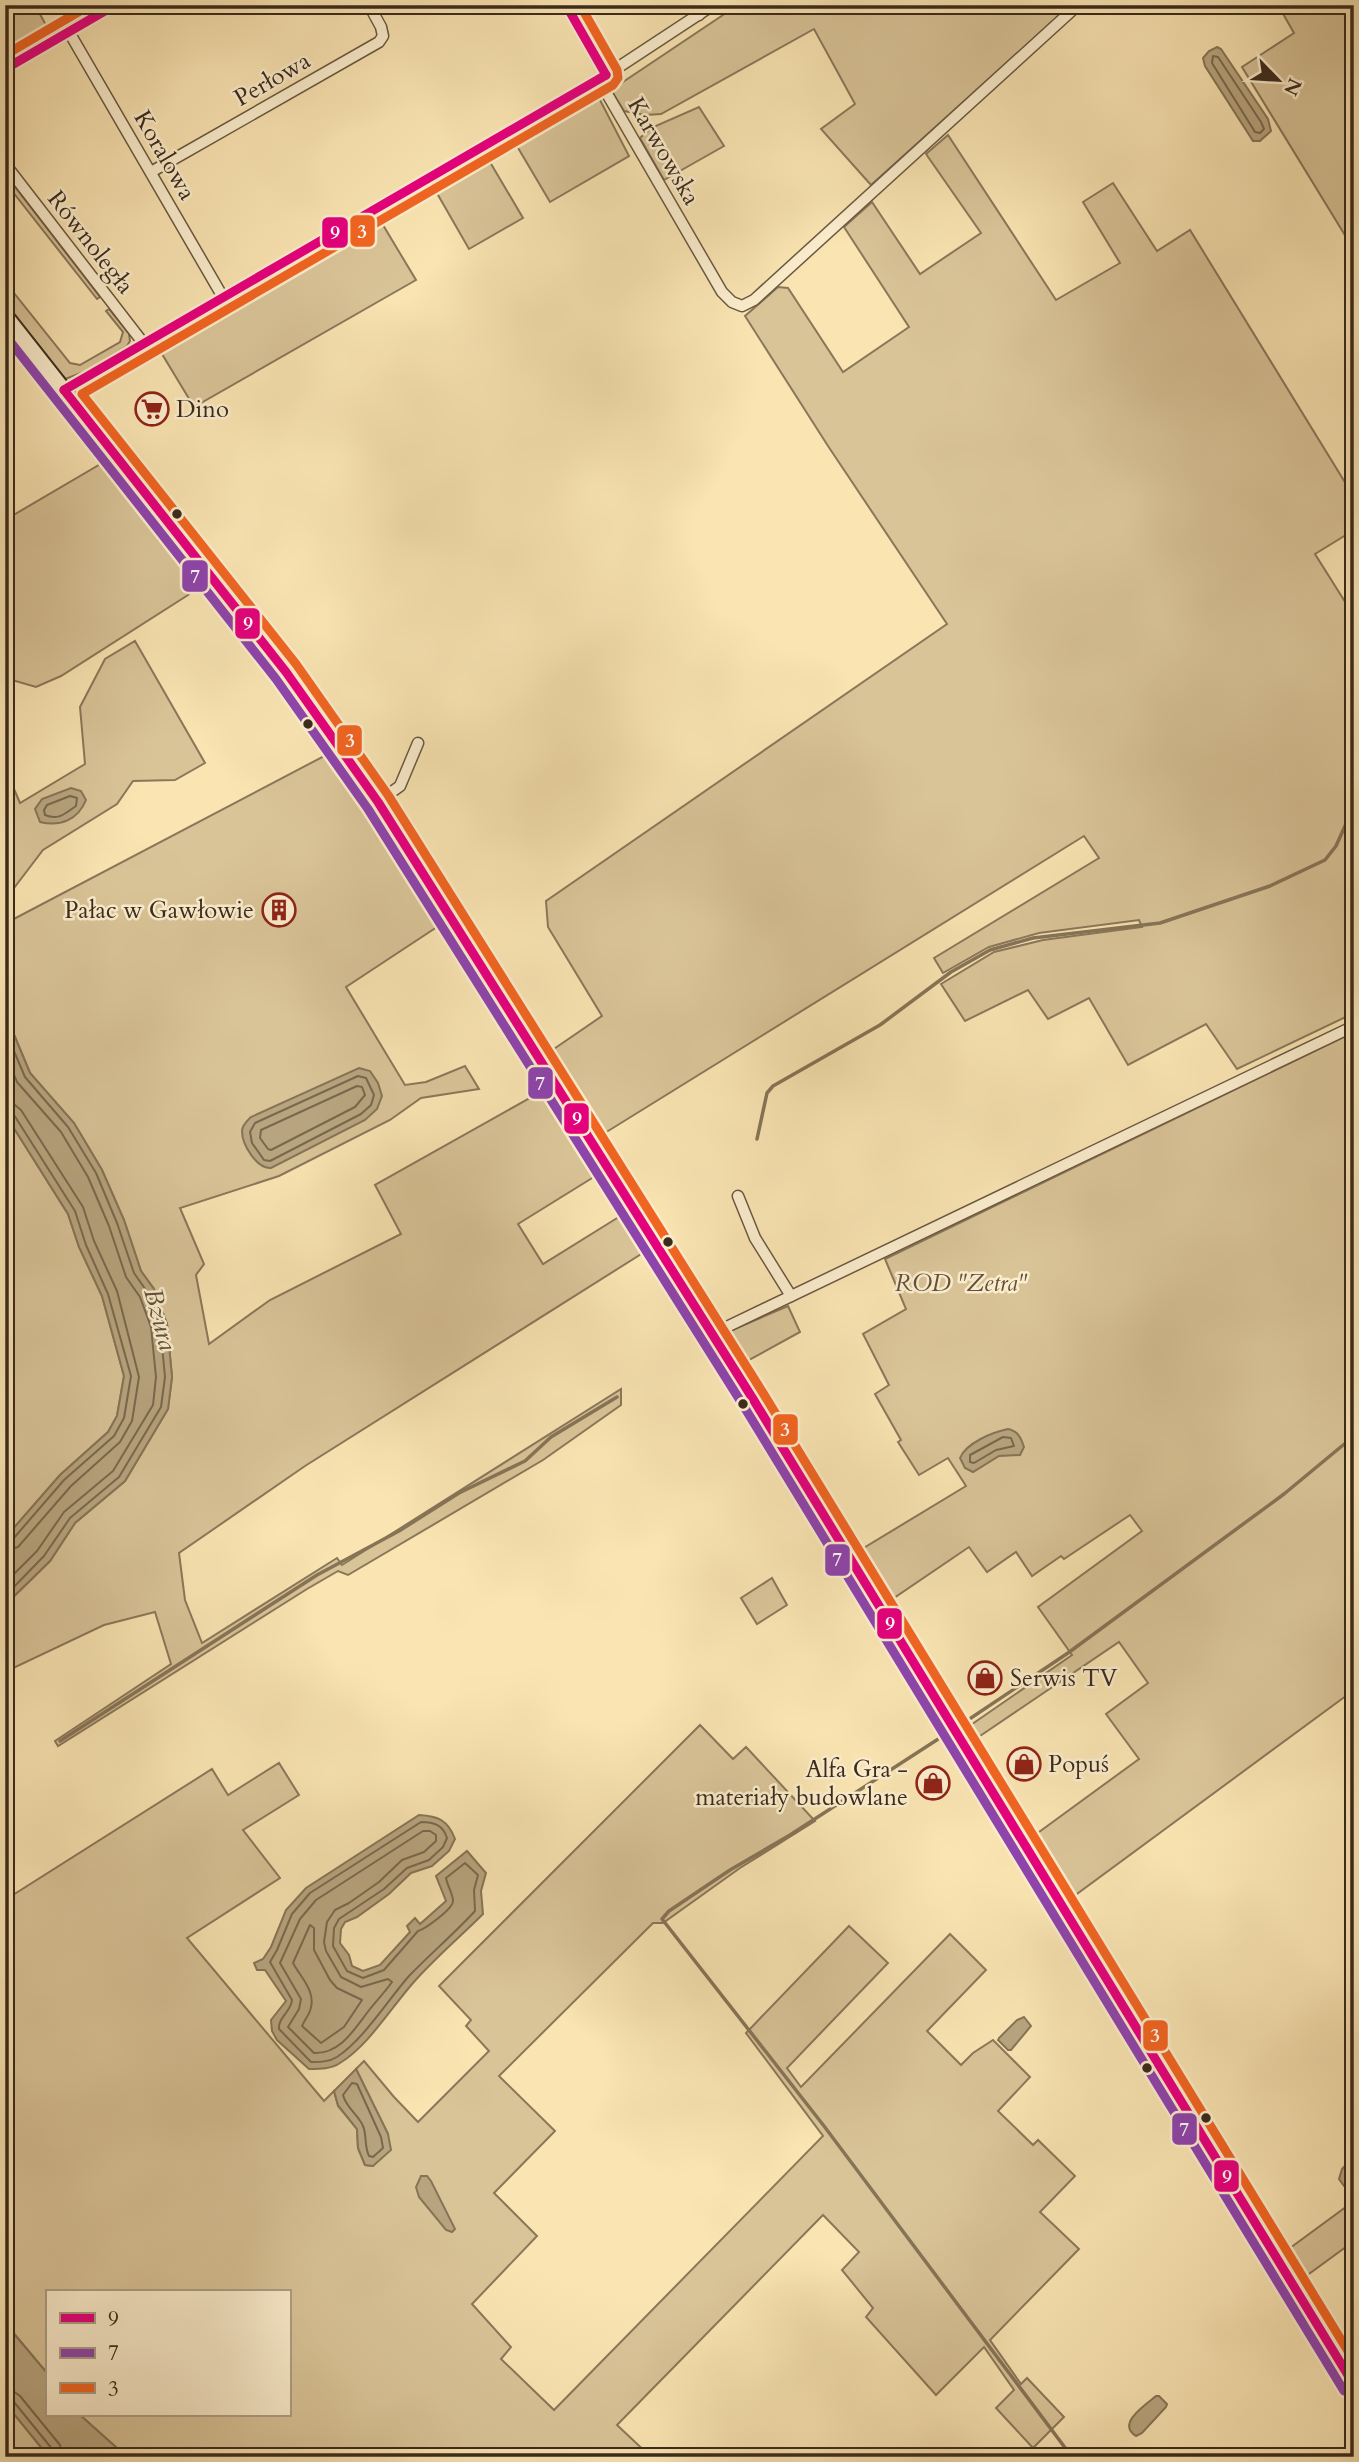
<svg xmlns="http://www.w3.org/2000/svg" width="1359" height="2462" viewBox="0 0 1359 2462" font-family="Cardo,serif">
<rect width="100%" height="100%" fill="#f9e4b2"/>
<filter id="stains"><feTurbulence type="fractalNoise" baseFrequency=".00286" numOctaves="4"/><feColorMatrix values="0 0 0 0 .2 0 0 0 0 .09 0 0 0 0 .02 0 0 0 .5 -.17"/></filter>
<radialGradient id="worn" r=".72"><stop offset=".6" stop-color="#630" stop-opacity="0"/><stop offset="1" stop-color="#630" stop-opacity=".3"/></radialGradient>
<g fill="#d9c498" stroke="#8a775a" stroke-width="2">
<polygon points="10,5 35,5 47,27 5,51 5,8"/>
<polygon points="738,5 1071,5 871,185 821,129 855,104 814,29 661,114 646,115 624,111 611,90"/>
<polygon points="1278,5 1354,5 1354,250 1242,67 1294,33"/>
<polygon points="589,98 600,100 629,156 550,202 514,141"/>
<polygon points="699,107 724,146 664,180 640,138 651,128"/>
<polygon points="948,135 1056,300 1120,263 1083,202 1113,183 1157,251 1190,230 1354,497 1354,530 1315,554 1354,616 1354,1013 1237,1069 1206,1024 1128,1065 1089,998 1048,1019 1028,990 965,1021 941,984 994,952 1043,940 1142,927 1139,920 1039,933 989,947 943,973 934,958 1099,858 1084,836 600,1136 548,1053 602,1016 548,927 546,901 947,624 828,446 745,316 778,287 788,288 843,372 909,327 844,227 872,202 920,274 981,233 926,154"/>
<polygon points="487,157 523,218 469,249 434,188"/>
<polygon points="5,174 100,297 97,299 5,182"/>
<polygon points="380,220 416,280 194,407 159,349"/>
<polygon points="10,288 70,363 80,365 120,342 123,332 106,311 109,309 129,334 130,341 127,346 84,372 65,379 5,306 5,291"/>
<polygon points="136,355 143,358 91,388 91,399 120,437 115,442 80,397 87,385 92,380"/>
<polygon points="109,459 201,581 188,595 61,676 36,687 5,678 5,520"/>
<polygon points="135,641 205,763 175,780 133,781 117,804 43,850 11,892 10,921 328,754 440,925 346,987 405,1085 426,1082 465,1066 479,1089 421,1098 390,1120 279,1176 180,1208 204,1264 196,1275 209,1344 270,1300 401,1234 375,1185 544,1090 597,1175 518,1224 543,1264 622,1215 646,1251 305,1466 179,1553 185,1600 202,1643 337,1558 342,1565 621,1389 621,1405 543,1460 348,1575 338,1571 307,1589 58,1746 55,1741 171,1664 155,1612 104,1625 5,1672 5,1605 50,1561 75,1523 125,1481 168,1409 172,1377 167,1324 154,1289 141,1271 124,1220 102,1170 74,1123 30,1073 5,1013 5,768 20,803 85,764 80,707 105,659"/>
<polygon points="1354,1032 1354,1690 1070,1899 1028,1831 1039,1832 1139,1759 1106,1714 1148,1683 1119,1642 980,1736 977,1747 965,1729 1072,1655 1038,1607 1142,1531 1130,1515 1064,1559 1061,1556 1032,1576 1016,1552 987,1572 969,1547 888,1602 857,1552 966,1486 948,1458 919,1475 898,1442 901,1440 875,1394 889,1385 863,1334 906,1309 885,1259"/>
<polygon points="5,1114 68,1214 79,1247 102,1296 124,1376 117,1416 108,1432 60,1475 5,1538"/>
<polygon points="788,1306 800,1332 740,1365 724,1337 730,1331"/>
<polygon points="772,1578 787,1605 757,1624 741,1598"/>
<polygon points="700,1725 733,1759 746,1747 815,1821 740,1868 663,1923 653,1923 499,2076 555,2131 494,2193 537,2236 472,2304 511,2347 501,2359 554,2410 823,2136 746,2033 849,1926 888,1963 787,2068 801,2087 950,1934 986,1970 927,2031 961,2065 973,2053 993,2040 1030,2077 998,2111 1033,2145 1038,2140 1075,2176 1040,2212 1079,2249 990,2340 1021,2384 1027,2378 1064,2417 1033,2448 996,2408 1014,2390 984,2347 936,2395 866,2317 873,2308 842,2270 859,2252 823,2215 617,2425 651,2457 127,2457 80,2415 289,2415 289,2292 47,2292 47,2373 5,2323 5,1900 212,1769 228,1795 279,1763 299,1795 243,1830 280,1878 187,1938 324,2101 334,2091 338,2106 357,2129 358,2148 365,2165 373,2166 388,2134 356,2069 364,2061 394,2097 418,2122 489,2051 466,2026 471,2020 439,1986"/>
<polygon points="1354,2201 1354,2241 1302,2279 1286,2251"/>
<polygon points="5,2403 49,2457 7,2457 5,2454"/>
</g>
<g fill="#b8a57f" stroke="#867457" stroke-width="2">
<polygon points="1217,47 1221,49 1268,119 1271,131 1260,141 1253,141 1205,66 1203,58 1209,51"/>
<path d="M71 788 81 791 86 800C78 820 60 827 40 822L35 809 42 799Z"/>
<polygon points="5,1013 30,1073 74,1123 102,1170 124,1220 141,1271 154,1289 167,1324 172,1377 168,1409 125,1481 75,1523 50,1561 5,1605 5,1538 60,1475 108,1432 117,1416 124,1376 102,1296 79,1247 68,1214 5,1114"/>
<path d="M359 1068 370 1071 378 1083 382 1096 377 1109 365 1120 271 1168C257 1169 242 1145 242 1131 242 1125 247 1121 251 1117Z"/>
<path d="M1008 1429C1018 1431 1021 1438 1024 1447L1020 1455 999 1456 973 1472 965 1468 960 1458C966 1443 993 1432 1008 1429Z"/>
<path d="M419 1815C438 1816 448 1820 455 1839L449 1851 432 1866 411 1873 389 1894 357 1917 345 1922 341 1929 340 1943 349 1955 352 1966 363 1971 380 1965 410 1932 407 1926 415 1918 420 1924 446 1901 436 1876 467 1851 486 1873 481 1891 483 1914C460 1937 435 1958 413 1983 391 2008 368 2046 340 2063 331 2069 321 2069 309 2069L277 2040 272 2031 271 2020 286 2001 265 1970H257L254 1963 263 1959 271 1947 286 1910 306 1888Z"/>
<polygon points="1024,2017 1031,2026 1011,2050 1008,2050 998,2040 999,2038 1017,2020"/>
<polygon points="356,2069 388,2134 391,2150 373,2166 365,2165 358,2148 357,2129 338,2105 334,2091"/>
<polygon points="1354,2156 1354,2186 1350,2188 1344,2186 1339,2179 1342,2169"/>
<polygon points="421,2176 427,2176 431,2181 455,2229 452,2232 446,2230 419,2197 416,2187"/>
<polygon points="5,2323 47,2373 47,2415 80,2415 127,2457 49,2457 5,2403"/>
<path d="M1156 2396H1159L1167 2404 1166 2407 1142 2433 1136 2436C1116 2424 1145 2405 1156 2396Z"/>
</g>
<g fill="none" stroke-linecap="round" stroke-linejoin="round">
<g stroke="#79684e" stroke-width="2">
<polygon points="1213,56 1218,57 1261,122 1264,129 1260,133 1255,132 1212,63"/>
<path d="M70 796 77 798 76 806C65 813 59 821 45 815L44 810 47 805Z"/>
<polyline points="5,1030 25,1077 68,1127 96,1173 117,1223 134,1273 148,1293 160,1325 165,1377 161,1407 119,1477 70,1518 44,1556 5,1596"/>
<polyline points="5,1052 17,1082 61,1132 88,1177 109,1226 126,1277 140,1297 151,1327 156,1377 153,1405 113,1471 64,1512 37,1551 5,1583"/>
<polygon points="358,1076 366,1078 374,1095 371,1105 361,1114 270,1161 264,1160 252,1143 250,1132 255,1123"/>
<polygon points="357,1086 362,1087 365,1095 355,1107 271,1150 268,1149 260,1138 261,1130"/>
<polyline points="5,1103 15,1105 21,1110 83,1207 94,1241 117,1291 139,1377 132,1421 120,1442 71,1486 18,1547 5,1551"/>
<polyline points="5,1112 14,1115 75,1211 86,1245 108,1294 131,1376 124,1418 114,1436 64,1480 13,1539 5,1542"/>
<polygon points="1003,1437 1011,1438 1014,1446 996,1450 974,1463 970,1462 970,1455"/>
<path d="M421 1822C434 1822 443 1825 447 1838L443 1847 429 1860 407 1868 384 1889 339 1919 334 1928 333 1946 347 1971 363 1978 384 1970 418 1931C425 1929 453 1909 453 1901 453 1894 447 1885 446 1878L465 1863 478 1875 474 1890 475 1911C454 1934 430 1954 409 1976 387 2001 364 2039 337 2057 329 2062 320 2062 311 2062L279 2029C278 2017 291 2012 292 2000L270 1962 277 1950 292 1914 310 1893Z"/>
<path d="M423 1831H430L436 1835V1841L424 1852 402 1860 379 1882 349 1903 335 1910 327 1922 324 1942 326 1951 341 1977 361 1987 388 1979 392 1982C385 1992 377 2000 370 2009 355 2028 341 2054 314 2053L288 2027 299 2009 301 1999 280 1963 300 1919 316 1900Z"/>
<path d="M310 1925 314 1928V1950L330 1980 337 1988 362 2000 344 2027 321 2043 302 2026C304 2021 308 2016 310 2011 317 1992 301 1978 293 1963Z"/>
<path d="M352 2083 357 2084 381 2137 383 2148 373 2157 369 2156C364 2146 367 2135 363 2126 358 2114 346 2108 343 2095Z"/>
<polyline points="5,2390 13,2391 20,2396 60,2445 63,2457"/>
<polyline points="5,2399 14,2402 53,2450 54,2457"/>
</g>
<g stroke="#867457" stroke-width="3.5">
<polyline points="757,1139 767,1093 773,1086 880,1025 951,972 990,950 1033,938 1160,923 1270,886 1325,860 1336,846 1354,806"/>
<polyline points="1354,1385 1352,1390 1354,1394"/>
<polyline points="962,1724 1068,1653 1284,1494 1354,1436"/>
<polyline points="946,1734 790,1835 730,1870 669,1911 662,1919 824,2126 1072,2457"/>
<polyline points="60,1741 317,1575 399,1531 459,1493 525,1461 551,1437 617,1397"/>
</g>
<defs>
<g id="street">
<polyline points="566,5 606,75"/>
<polyline points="693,5 699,15"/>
<polyline points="69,32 224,299"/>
<polyline points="5,69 115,5"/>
<polyline points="599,80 722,292 732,302 742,306 754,300 1078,5"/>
<polyline points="5,164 144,344"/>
<polyline points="151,172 379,42 383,36 381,27 369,5"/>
<polyline points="64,390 599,80 713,5"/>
<polyline points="378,802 400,786 418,743"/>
<polyline points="738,1196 755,1238 791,1296"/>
<polyline points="712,1334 1354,1026"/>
</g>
<polyline id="secondary" points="5,315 286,672 378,802 753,1399 1354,2385"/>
</defs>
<use href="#street" stroke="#6a5842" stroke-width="13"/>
<use href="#secondary" stroke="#3a2a1c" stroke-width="18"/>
<use href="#street" stroke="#fbedcd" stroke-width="10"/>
<use href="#secondary" stroke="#fbedcd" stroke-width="14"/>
<defs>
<g id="bus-1">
<polyline points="566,5 606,75"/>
<polyline points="5,69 115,5"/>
<polyline points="64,390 286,672 378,802 753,1399 1354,2385"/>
<polyline points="64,390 606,75"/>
</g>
<polyline id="bus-2" points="5,335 276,679 368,809 743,1405 1344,2391"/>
<g id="bus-3">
<polyline points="580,5 617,70 618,78 613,85 82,394 296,664 388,795 763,1393 1354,2361"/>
<polyline points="5,55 90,5"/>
</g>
</defs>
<use href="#bus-1" stroke="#fbedcd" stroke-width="14"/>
<use href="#bus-2" stroke="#fbedcd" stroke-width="14"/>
<use href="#bus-3" stroke="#fbedcd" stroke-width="14"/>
<use href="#bus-1" stroke="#e5007d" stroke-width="9"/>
<use href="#bus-2" stroke="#8e44ad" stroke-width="9"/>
<use href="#bus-3" stroke="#f26522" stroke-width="9"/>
</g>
<defs>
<symbol id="supermarket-ring" viewBox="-11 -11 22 22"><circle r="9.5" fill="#fbedcd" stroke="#8f2418" stroke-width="1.5"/><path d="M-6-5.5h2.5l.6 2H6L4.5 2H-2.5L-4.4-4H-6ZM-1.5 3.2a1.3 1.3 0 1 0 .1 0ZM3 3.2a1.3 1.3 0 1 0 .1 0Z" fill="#8f2418"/></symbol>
<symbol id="building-ring" viewBox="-11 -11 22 22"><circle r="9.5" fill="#fbedcd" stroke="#8f2418" stroke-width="1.5"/><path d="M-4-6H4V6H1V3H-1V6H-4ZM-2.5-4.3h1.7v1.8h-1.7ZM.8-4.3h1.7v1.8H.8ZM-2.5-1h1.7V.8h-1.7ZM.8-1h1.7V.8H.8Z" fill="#8f2418"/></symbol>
<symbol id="shop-ring" viewBox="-11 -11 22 22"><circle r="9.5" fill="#fbedcd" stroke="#8f2418" stroke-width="1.5"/><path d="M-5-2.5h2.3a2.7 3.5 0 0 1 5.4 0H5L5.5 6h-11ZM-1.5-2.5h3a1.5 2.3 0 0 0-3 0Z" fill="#8f2418"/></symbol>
</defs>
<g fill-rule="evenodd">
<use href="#supermarket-ring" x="133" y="390" width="38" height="38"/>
<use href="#building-ring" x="260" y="891" width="38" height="38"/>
<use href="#shop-ring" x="966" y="1659" width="38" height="38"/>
<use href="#shop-ring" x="1005" y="1745" width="38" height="38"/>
<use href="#shop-ring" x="914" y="1764" width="38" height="38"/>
</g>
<g fill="#3a2a1c" stroke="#fbedcd" stroke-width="2.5">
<circle cx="177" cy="514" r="6"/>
<circle cx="308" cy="724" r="6"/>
<circle cx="668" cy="1242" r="6"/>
<circle cx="743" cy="1404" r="6"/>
<circle cx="1147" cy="2068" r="6"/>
<circle cx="1206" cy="2118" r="6"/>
</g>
<g text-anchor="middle" stroke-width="5" stroke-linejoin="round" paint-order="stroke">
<g font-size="24" fill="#3a2a1c" stroke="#fbedcd">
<text transform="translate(272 79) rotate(-30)" y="8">Perłowa</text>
<text transform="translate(664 151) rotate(60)" y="8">Karwowska</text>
<text transform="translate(165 155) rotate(60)" y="8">Koralowa</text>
<text transform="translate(91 242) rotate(52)" y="8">Równoległa</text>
</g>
<g font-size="24" fill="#3a2a1c" stroke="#fbedcd" text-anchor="start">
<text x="176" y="417">Dino</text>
<text x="254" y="918" text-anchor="end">Pałac w Gawłowie</text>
<text x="1010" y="1686">Serwis TV</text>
<text x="1048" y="1772">Popuś</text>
<text x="908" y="1777" text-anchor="end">Alfa Gra -<tspan x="908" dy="28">materiały budowlane</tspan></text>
</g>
<g font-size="24" font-style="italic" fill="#62503b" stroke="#fbedcd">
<text x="961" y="1291">ROD "Zetra"</text>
</g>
<g font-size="26" font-style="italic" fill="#604f3a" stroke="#fbedcd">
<text transform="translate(161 1319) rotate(75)" y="9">Bzura</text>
</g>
</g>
<g stroke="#fbedcd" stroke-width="2.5">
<rect x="349" y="214" width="27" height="34" rx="7" fill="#f26522"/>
<rect x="321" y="216" width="28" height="33" rx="7" fill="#e5007d"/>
<rect x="181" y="559" width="28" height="34" rx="7" fill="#8e44ad"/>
<rect x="234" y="607" width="27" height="33" rx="7" fill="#e5007d"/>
<rect x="336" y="724" width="27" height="33" rx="7" fill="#f26522"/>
<rect x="527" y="1066" width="27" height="34" rx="7" fill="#8e44ad"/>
<rect x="563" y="1102" width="27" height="33" rx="7" fill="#e5007d"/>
<rect x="772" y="1413" width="27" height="33" rx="7" fill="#f26522"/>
<rect x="824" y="1543" width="27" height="34" rx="7" fill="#8e44ad"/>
<rect x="876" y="1607" width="27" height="33" rx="7" fill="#e5007d"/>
<rect x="1142" y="2019" width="27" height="33" rx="7" fill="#f26522"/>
<rect x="1171" y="2112" width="27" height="34" rx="7" fill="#8e44ad"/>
<rect x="1213" y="2159" width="27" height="34" rx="7" fill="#e5007d"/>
</g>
<g font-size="19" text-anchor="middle" font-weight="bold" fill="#fff">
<text x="362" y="238">3</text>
<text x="335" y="239">9</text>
<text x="195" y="583">7</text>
<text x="248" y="630">9</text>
<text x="350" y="747">3</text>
<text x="540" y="1090">7</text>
<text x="577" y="1125">9</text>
<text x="785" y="1436">3</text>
<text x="837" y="1566">7</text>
<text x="890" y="1630">9</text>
<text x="1155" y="2042">3</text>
<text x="1184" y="2136">7</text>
<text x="1227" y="2183">9</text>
</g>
<rect width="1359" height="2462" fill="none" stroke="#f9e4b2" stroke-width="28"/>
<rect x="7" y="7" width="1345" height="2448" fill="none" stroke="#3a2a1c" stroke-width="3.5"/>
<rect x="14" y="14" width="1331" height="2434" fill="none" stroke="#3a2a1c" stroke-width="2"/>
<rect x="46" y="2290" width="245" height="126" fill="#fbedcd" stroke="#ae9f86" stroke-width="2"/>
<rect x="60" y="2313" width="35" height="10" fill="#e5007d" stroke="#ae9f86" stroke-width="2"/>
<text x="108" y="2326" font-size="21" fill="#3a2a1c">9</text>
<rect x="60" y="2348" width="35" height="10" fill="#8e44ad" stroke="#ae9f86" stroke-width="2"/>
<text x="108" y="2360" font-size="21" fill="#3a2a1c">7</text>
<rect x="60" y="2383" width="35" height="10" fill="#f26522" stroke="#ae9f86" stroke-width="2"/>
<text x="108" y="2396" font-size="21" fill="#3a2a1c">3</text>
<g transform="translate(1278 80) rotate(115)" stroke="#fbedcd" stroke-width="5" paint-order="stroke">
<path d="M0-5L12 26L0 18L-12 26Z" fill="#3a2a1c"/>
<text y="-10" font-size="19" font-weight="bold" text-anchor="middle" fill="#3a2a1c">N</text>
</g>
<rect width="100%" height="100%" filter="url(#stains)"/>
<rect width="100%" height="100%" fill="url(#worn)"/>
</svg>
